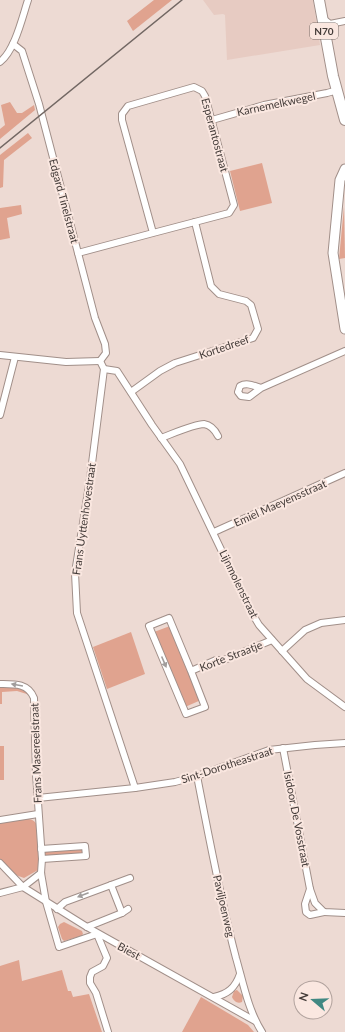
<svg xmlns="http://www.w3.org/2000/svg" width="345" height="1032" viewBox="0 0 345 1032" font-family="Lato,sans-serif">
<rect width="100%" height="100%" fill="#eddad3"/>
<polygon fill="#e7cbc2" points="203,0 313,0 320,45 227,60 225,15 223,14 214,15"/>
<g fill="#e0a38f">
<polygon points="154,0 172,0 133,31 127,21"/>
<polygon points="10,102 17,113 22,113 34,105 35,110 0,139 0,129 5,125 1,105"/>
<polygon points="28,133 32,138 4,160 3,187 0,188 0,155"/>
<polygon points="262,163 272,203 240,211 230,171"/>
<polygon points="21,205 22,214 7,218 10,238 0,240 0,208"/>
<polygon points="344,207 345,258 339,259"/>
<polygon points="170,626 201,700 185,707 154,632"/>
<polygon points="131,632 145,674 107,689 93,647"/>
<path d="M0 686C12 686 22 686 30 695L17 691 2 692V704H0Z"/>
<rect x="0" y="746" width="4" height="34"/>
<path d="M22 819C29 819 33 818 37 825L39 865 38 870 24 878 13 874 0 860V823Z"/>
<polygon points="83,849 83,854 45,856 45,851"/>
<polygon points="64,922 82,931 83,934 81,936 64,941 62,939 58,927 60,924"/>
<polygon points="19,960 22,981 62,970 68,991 71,991 73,997 89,994 102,1032 0,1032 0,966"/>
<path d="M237 990 243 996 242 1002C237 1004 234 1001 232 997L234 991Z"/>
<polygon points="201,997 248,1025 254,1032 182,1032"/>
</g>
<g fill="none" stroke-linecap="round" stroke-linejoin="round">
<defs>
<g id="street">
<polyline points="322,18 330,24 345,21"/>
<polyline points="13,44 22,51 39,104 95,318 105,344 106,353 100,361"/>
<path d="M0 62C15 50 22 18 28 0"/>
<polyline points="212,120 264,105 327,93 338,90"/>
<polyline points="78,253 153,233 122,120 122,114 128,106 194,87 202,91 205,96 234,205 229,213 153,233"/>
<polyline points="0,355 66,362 100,361"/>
<polyline points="100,361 104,369 90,479 75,573 77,613 135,788"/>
<polyline points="104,369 117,371 152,425 180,464 250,610 259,625 307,679 345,707"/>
<path d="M261 388C254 386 247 382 240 386L238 392 241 396 249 397 261 388 345 351"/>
<polyline points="131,392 160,371 175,363 253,338 258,329 251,305 246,301 219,294 211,286 195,222"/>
<polyline points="0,415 15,357"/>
<path d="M161 438C172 434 194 424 204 424 211 425 215 430 218 436"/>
<polyline points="214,532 345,473"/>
<polyline points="282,651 305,630 321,623 345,620"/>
<polyline points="191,671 205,707 186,714 149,626 169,618 191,671 216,660 224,660 272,640"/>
<path d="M0 684C14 684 28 683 34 698L36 774 42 859 41 873 46 902 59 947 97 934 107 958 103 966 92 972 90 977V983L96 993 108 1032"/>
<polyline points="283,748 310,889 315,903 324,912 345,913"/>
<path d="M197 776C209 837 220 898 236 958 243 982 248 1010 262 1032"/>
<polyline points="38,798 135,788 175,782 197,776 269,750 315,745 345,743"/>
<polyline points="0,820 38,814"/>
<polyline points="41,849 85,846 86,856 42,859"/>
<polyline points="0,863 23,887 87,927 255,1021"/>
<polyline points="111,885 122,913"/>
<polyline points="310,889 305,904 306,912 310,915 324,912"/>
<polyline points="0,893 23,887 41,873"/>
<polyline points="57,909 65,902 130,878"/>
<polyline points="87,927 122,913 128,909"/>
<path d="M214 997C228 994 235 988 240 974"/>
</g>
<polyline id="secondary" points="345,169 340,180 333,253 345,329"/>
<polyline id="primary" points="319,0 333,76 345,120"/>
</defs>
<use href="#street" stroke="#a18f89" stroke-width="8"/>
<use href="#secondary" stroke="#a18f89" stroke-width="11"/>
<use href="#primary" stroke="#a18f89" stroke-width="12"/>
<use href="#street" stroke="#fff" stroke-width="6"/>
<use href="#secondary" stroke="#fff" stroke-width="9"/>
<use href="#primary" stroke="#fff" stroke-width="10"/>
<polyline stroke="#726763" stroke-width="1.5" points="0,148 182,0"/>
</g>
<defs><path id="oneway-solid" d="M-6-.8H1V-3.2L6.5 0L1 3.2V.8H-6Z"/></defs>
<g fill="#a19d9c">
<use href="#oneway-solid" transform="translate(164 662) rotate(67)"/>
<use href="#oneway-solid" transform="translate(17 685) rotate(-170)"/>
<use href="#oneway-solid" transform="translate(83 895) rotate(159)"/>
</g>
<g text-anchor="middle" stroke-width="4" stroke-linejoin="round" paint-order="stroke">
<rect fill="#fae7e0" stroke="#7a6f6a" stroke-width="1" x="310" y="23" width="28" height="16" rx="3"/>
<g font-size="10" font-weight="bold" fill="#433b38">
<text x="324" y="35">N70</text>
</g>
<g font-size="11" fill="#433b38" stroke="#fae7e0">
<text transform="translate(276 104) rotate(-12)" y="4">Karnemelkwegel</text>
<text transform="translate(215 135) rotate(75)" y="4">Esperantostraat</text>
<text transform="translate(64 201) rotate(75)" y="4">Edgard Tinelstraat</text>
<text transform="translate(224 347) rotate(-19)" y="4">Kortedreef</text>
<text transform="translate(280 503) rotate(-24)" y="4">Emiel Maeyensstraat</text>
<text transform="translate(84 519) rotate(-82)" y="4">Frans Uyttenhovestraat</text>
<text transform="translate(239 584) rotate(64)" y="4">Lijnmolenstraat</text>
<text transform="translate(231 656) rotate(-21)" y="4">Korte Straatje</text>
<text transform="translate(36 753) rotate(-92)" y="4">Frans Masereelstraat</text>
<text transform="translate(227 765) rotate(-18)" y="4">Sint-Dorotheastraat</text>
<text transform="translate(297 819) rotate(79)" y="4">Isidoor De Vosstraat</text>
<text transform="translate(224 906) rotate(77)" y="4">Paviljoenweg</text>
<text transform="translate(129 951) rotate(28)" y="4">Biest</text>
</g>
</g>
<g transform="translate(313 1000) rotate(289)"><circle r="19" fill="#fae7e0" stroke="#b1a29d"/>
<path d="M0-3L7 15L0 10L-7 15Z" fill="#418882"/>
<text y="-6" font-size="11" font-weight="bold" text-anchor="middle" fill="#433b38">N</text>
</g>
</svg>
